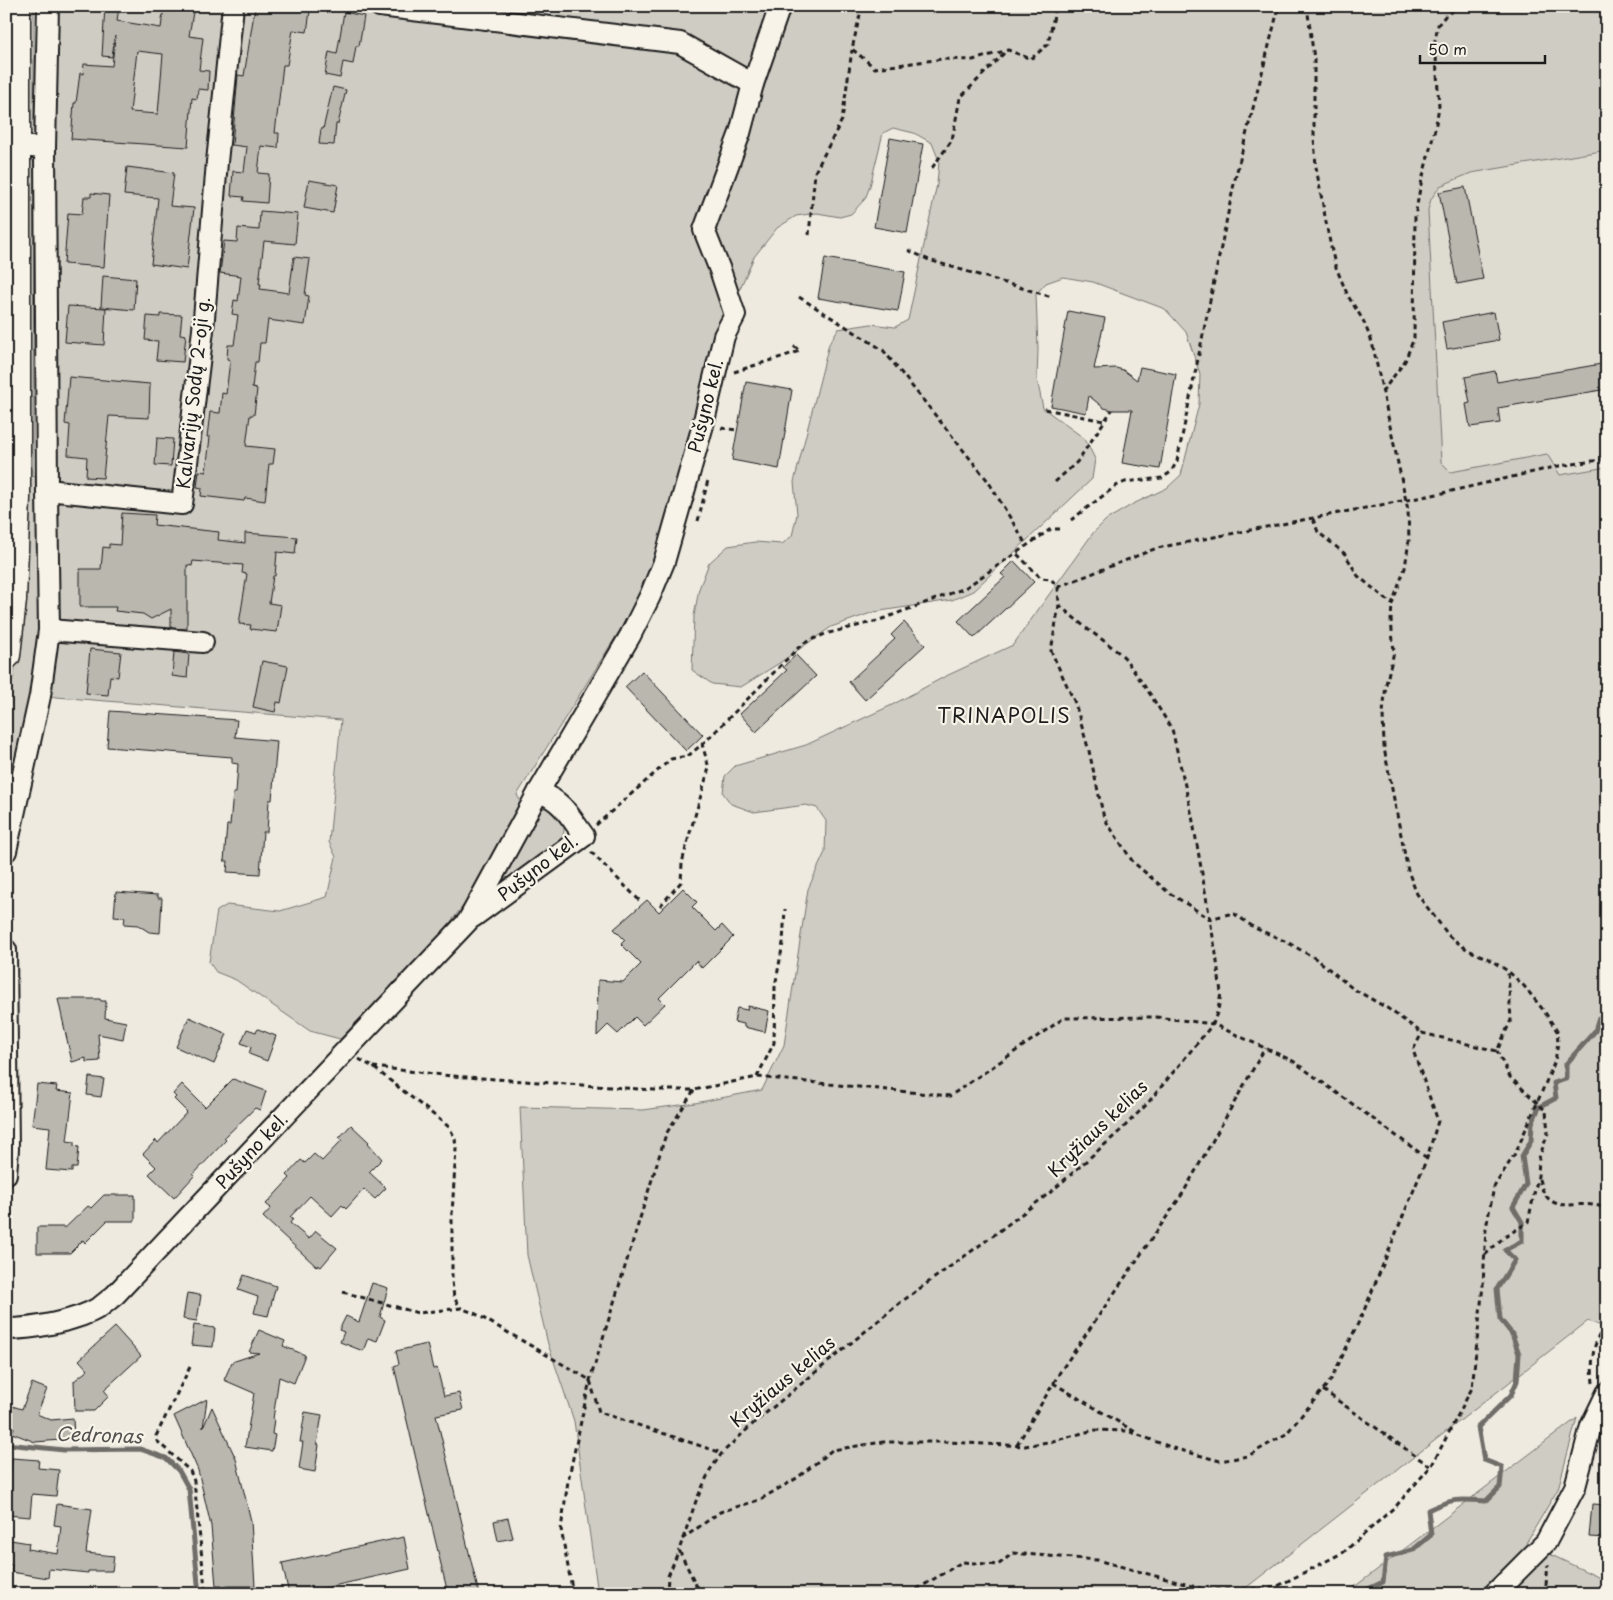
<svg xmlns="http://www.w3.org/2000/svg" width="1613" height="1600" viewBox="0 0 1613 1600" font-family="'Playpen Sans',sans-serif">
<rect width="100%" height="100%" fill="#eeeae0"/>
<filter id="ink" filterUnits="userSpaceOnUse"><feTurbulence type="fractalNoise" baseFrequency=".02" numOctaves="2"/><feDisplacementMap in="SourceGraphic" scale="10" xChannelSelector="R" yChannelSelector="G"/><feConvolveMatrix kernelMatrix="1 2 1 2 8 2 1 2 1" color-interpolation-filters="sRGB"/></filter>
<g filter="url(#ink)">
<polygon fill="#dedbd1" points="1607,150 1607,467 1560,475 1547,454 1451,472 1441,462 1428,210 1431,199 1440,186 1471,173"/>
<g fill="#cfccc3" stroke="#767470">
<polygon points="25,6 34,6 34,140 27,138"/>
<polygon points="54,6 1607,6 1607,150 1471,173 1440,186 1431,199 1428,210 1441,462 1451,472 1547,454 1560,475 1607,467 1607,1328 1588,1321 1238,1594 598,1594 574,1421 548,1344 527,1255 520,1107 643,1110 695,1103 762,1090 784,1045 808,889 825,852 826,821 817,808 806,805 754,812 731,804 723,793 725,776 735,766 806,745 892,705 944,677 1013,645 1093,533 1106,520 1133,504 1167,488 1181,475 1199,404 1200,374 1186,332 1165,309 1093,282 1063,277 1046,283 1036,294 1038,349 1037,379 1043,408 1085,439 1095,459 1092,479 973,591 952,600 874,612 831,627 781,662 741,687 712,684 692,670 694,616 699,589 709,563 728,546 755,542 782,544 792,536 797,514 794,482 829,344 838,329 871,324 895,327 908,320 937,184 939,161 932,143 914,133 893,128 883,133 870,186 865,199 851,214 840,217 817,213 796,216 777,228 754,257 721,331 654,560 628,617 517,795 524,807 474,892 442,933 340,1039 310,1031 236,980 216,972 209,962 217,911 227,905 280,911 327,897 336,857 329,842 341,720 44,696"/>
<polygon points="30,160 34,161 33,476 39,478 41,643 6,814 6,722 18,649 27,162"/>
<polygon points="547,807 558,809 565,821 563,838 503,884 499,884 537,811"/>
<polygon points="1577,1418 1558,1489 1526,1543 1600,1578 1607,1578 1607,1594 1345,1594"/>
</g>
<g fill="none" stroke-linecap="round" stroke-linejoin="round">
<g stroke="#6f6d69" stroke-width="5">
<polyline points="6,1444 64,1450 140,1449 166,1458 179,1471 189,1489 199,1594"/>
<path d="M1341 1594 1362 1592 1383 1582 1386 1557 1413 1550 1431 1535 1428 1510C1453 1498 1459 1499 1486 1501L1500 1487 1502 1467 1484 1460 1478 1427 1511 1395 1517 1381 1519 1354 1512 1334 1500 1319 1497 1289 1515 1260 1505 1250 1522 1241V1222L1513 1207 1526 1184 1522 1156 1531 1141 1532 1123 1539 1107 1556 1098 1554 1083 1566 1079V1064L1595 1031 1599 1018 1607 1014"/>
</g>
</g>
<g fill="#bab7af" stroke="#1c1c1c" fill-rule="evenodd">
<path d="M105 6H119L117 21 161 28 164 6H194L189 36 203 38 199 70 209 71 208 90 198 89 197 99 192 98 188 147 71 139 74 103H76L80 73 83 74 84 64 112 66 115 36 112 57 102 56ZM137 51 163 54 158 114 130 112Z"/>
<polygon points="255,7 310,11 307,32 293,30 287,65 283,65 275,133 279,133 278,148 261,146 258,173 269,174 267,203 243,201 244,197 231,196 233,171 244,172 247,147 232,145 238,75 244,76"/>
<polygon points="344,12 364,16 359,46 356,46 353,64 343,62 340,78 325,75 329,52 337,54"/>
<polygon points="333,87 346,90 338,124 336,124 334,145 319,144 321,129 323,129"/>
<polygon points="890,138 923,144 907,233 874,227"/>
<polygon points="127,167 174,173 170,206 194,208 187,269 151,264 158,198 124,195"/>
<polygon points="309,180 338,185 333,213 304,208"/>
<polygon points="1465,187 1483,279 1457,284 1439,192"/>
<polygon points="91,193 109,195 104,267 64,264 68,213 82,214 84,197 91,197"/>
<polygon points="260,211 298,214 295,244 264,241 259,284 261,284 260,289 289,293 294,257 310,259 305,295 309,296 305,325 268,320 265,343 260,343 258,362 255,362 252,388 257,389 254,415 250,415 246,446 275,449 273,464 269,464 265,501 245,498 244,501 201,496 202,488 197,487 199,471 206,472 210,437 207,437 210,412 220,413 222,393 226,394 230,360 227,359 228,345 234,345 238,315 232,314 234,300 238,301 241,276 220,273 224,241 237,242 238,228 259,230"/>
<polygon points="825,258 905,272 898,311 818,298"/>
<polygon points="103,276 136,279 134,310 101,307"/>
<polygon points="68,306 106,308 104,345 65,342"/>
<polygon points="1068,311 1105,318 1094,369 1116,368 1123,370 1137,380 1140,367 1176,374 1160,469 1122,463 1132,410 1112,410 1104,408 1089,396 1086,413 1051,406"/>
<polygon points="1494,312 1499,340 1447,349 1442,322"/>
<polygon points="160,314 182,315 180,334 186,335 183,362 156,360 158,341 145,340 147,316 160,317"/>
<polygon points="1607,363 1607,389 1498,408 1500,423 1470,427 1466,404 1470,403 1465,377 1495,371 1497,382"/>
<polygon points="69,377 150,384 149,418 109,416 103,478 86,477 87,457 68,455 70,425 65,424"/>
<polygon points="746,382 792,390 779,469 732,460"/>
<polygon points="157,438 173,439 171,466 155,465"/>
<polygon points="122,513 155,515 154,525 219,532 218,540 245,543 245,533 297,537 295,554 277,552 275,576 273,576 269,603 281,605 277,632 250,629 251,625 239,624 247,574 242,573 243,565 193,561 192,566 187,565 187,629 171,628 171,609 151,619 143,614 115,611 116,607 80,607 80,569 101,569 103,547 109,548 109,544 120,545"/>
<polygon points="1014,561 1034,582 974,638 958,621 1005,577 1001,574"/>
<polygon points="904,622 925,645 865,700 849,682 895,639 891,635"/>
<polygon points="90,649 121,652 118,677 110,676 108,695 86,693"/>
<polygon points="174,652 189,654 187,678 172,676"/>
<polygon points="796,655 816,676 756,732 740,714 787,670 783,667"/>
<polygon points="262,661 288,666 281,703 277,702 275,712 253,707"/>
<polygon points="642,671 703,735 686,751 625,687"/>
<polygon points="110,711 237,720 235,737 277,741 272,800 269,800 267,832 263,832 260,874 227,872 228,861 224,861 227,825 230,825 233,793 236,793 238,764 232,763 232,757 107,747"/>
<polygon points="683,888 697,902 692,907 716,931 722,925 733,937 702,968 696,961 659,998 665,1004 643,1025 635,1017 618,1034 608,1025 597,1036 598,980 623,982 641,964 621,944 625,940 614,929 647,900 659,912"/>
<polygon points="116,892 158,895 158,898 162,898 160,933 149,932 138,925 124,924 125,917 114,916"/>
<polygon points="58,999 100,999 101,1001 106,1001 105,1018 126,1022 123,1039 98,1034 100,1061 86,1062 86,1058 72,1062"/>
<polygon points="748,1006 769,1011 765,1032 744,1027 744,1024 734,1022 737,1008 747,1010"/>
<polygon points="189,1017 227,1034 214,1064 176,1047"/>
<polygon points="247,1029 256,1032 258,1029 276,1036 267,1061 249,1054 251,1047 241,1043"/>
<polygon points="89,1077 104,1079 101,1097 87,1095"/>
<polygon points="233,1079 266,1091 260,1110 255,1108 224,1138 226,1140 193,1175 194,1176 174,1198 149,1174 156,1167 143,1154 156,1140 158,1143 187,1112 174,1099 176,1097 173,1094 182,1084 205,1107"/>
<polygon points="37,1084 57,1086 56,1091 73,1093 67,1141 74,1142 74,1146 79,1147 77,1168 72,1168 72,1172 46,1170 50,1127 32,1125"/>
<polygon points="351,1125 369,1142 368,1143 382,1159 369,1172 386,1188 375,1199 364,1189 346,1209 342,1205 332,1216 310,1196 290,1217 293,1219 290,1223 309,1239 316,1231 337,1248 321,1267 318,1265 317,1267 263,1217 271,1208 266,1204 290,1178 287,1175 301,1160 305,1163 314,1154 322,1161 342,1140 339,1138"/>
<polygon points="104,1195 135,1195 135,1221 107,1221 85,1243 83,1240 70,1253 37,1253 37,1227 66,1227 88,1206 91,1208"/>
<polygon points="244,1275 276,1286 268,1316 254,1313 258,1297 238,1290"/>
<polygon points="372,1283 388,1288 380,1317 385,1320 377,1341 368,1338 363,1351 340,1342 344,1332 339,1330 346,1316 359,1322"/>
<polygon points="187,1293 201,1295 197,1321 183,1319"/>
<polygon points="194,1325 215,1328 213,1347 191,1345"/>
<polygon points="115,1327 141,1356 104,1390 109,1396 94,1411 75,1411 74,1381 88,1370 79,1360"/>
<polygon points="259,1330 285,1341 283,1346 305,1355 294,1383 279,1377 273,1419 274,1419 272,1434 275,1435 272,1451 245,1447 254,1393 224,1380 232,1362 259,1353 249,1352"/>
<polygon points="427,1344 433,1369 437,1368 444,1396 459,1393 463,1410 436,1415 479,1594 448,1594 394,1366 399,1364 396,1351"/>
<polygon points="32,1383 47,1389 37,1414 51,1420 73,1418 74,1439 35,1442 12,1433 14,1428 6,1425 6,1421 12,1406 22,1409"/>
<polygon points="207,1399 203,1428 212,1407 236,1459 251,1521 255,1586 216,1586 211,1526 198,1470 174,1416"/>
<polygon points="305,1412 322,1415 317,1444 319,1445 315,1472 299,1469 303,1442 300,1442"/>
<polygon points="12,1458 39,1460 38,1468 59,1470 56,1496 32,1494 30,1517 7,1515"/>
<polygon points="57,1504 92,1509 86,1553 114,1556 112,1571 88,1571 88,1573 49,1569 48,1578 11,1572 12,1565 7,1564 11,1540 29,1543 28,1549 58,1554 61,1526 54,1525"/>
<polygon points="1592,1504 1607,1505 1607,1538 1589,1537"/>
<polygon points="508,1518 513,1538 498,1541 494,1521"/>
<polygon points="404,1537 410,1569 297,1594 289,1594 282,1563"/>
</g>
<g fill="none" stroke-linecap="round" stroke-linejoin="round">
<defs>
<g id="minor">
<polyline points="380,6 680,43 753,84"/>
<polyline points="16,146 45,148 48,6"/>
<polyline points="45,148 47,490"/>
<polyline points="49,630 47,490 182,504 203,330 217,162 233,6"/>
<polyline points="6,851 40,696 49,630 203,642"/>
<path d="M473 917 584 836C568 814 564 803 539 791"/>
<polyline points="6,950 8,1149 6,1174"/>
<path d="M6 1329C33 1329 77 1321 100 1307 105 1303 110 1299 115 1295L468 921 539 791 630 636 650 596 664 562 703 425 724 336 735 315 720 270 704 230 740 133 753 84 780 6"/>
<polyline points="1494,1594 1546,1542 1575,1487 1591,1426 1607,1393"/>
</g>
<polyline id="primary" points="6,655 12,600 16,498 16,6"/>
</defs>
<use href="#minor" stroke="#1c1c1c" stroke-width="24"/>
<use href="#primary" stroke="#1c1c1c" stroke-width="31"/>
<g stroke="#1c1c1c" stroke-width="3" stroke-dasharray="5 4" stroke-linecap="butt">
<polyline points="862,6 852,49 875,68 942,59 973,60 1008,50 1031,59 1048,44 1056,6"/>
<polyline points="1273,6 1279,8"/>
<polyline points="932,168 952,140 960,98 1007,50"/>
<polyline points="809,235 815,172 842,120 852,50"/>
<polyline points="908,250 929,260 1052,297"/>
<polyline points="799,297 883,350 988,481 1027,546"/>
<polyline points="734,372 800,351 791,344"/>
<polyline points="1382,392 1405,361 1414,338 1415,217 1420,188 1435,129 1439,107 1435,40 1438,25 1446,15 1460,6"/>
<polyline points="1045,409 1104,421"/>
<polyline points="721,428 737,430"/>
<polyline points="1055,482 1077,462 1112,410"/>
<polyline points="1313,519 1318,532 1345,554 1358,576 1392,604"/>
<polyline points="1071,520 1116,486 1125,482 1162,478 1171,472 1177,461 1235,179 1279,6"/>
<polyline points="698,521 708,480"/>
<polyline points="1058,587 1157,548 1443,493 1559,466 1607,459"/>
<polyline points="1059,605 1051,651 1075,703 1089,751 1104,818 1133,862 1168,892 1210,919 1233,913 1255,928 1287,942 1318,960 1352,988 1387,1008 1422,1033"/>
<polyline points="596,825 671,759 688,756 708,739 802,644 825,634 877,621 965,588 1051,529 1062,529"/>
<polyline points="591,852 640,901"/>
<polyline points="660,906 681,882 682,863 689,836 709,768 702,744"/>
<polyline points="359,1059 373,1067 449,1127 455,1138 456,1149 452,1214 452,1281 454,1298 461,1308"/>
<polyline points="373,1067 452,1076 654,1090 694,1090 757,1077 950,1096 1064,1018 1156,1017 1213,1024 1293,1061 1427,1158"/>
<polyline points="757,1077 774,1043 775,987 783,943 785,909"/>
<path d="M1539 1179C1549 1222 1578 1195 1607 1209"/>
<polyline points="1485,1255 1502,1239 1528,1222 1538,1176 1539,1158 1548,1133 1546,1111 1510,1077 1497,1051"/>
<polyline points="343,1292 418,1313 461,1308 476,1314 590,1380 599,1412 722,1453"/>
<polyline points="190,1367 156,1436 157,1441 190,1471 194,1481 205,1588"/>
<polyline points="1053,1383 1137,1433"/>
<path d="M1593 1383C1591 1361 1592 1341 1607 1324"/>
<polyline points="1323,1390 1431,1467"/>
<polyline points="1017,1445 1060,1372 1183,1193 1265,1048"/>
<polyline points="682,1539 720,1512 759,1500 797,1478 832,1450 883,1442 946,1442 1025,1446 1053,1441 1094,1430 1128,1431 1173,1448 1220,1461 1248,1456 1286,1434 1331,1380 1363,1313 1427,1158 1438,1121 1413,1050 1422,1033 1497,1051 1511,1020 1508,972"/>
<polyline points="573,1594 561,1529 568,1481 590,1380 666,1134 694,1090"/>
<polyline points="667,1594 668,1576 679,1550"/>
<polyline points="704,1594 696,1585 679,1550 696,1501 710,1470 722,1453 755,1422 901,1302 994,1235 1052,1191 1120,1131 1147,1104 1213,1024 1218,1010 1221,993 1216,954 1192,816 1172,729 1150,694 1124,657 1107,643 1086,628 1059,605 1058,587 1051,579 1041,578 1016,553"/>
<polyline points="909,1594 962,1562 998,1565 1013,1553 1097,1560 1207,1590 1274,1588 1344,1552 1397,1505 1432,1465 1472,1388 1483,1285 1486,1228 1494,1187 1516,1152 1555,1061 1558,1043 1557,1031 1544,1011 1524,986 1508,971 1487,958 1468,950 1450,937 1417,894 1408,871 1384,748 1383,713 1386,684 1394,652 1391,620 1392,604 1405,568 1409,540 1408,510 1372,342 1363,320 1348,296 1335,265 1328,233 1316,167 1314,137 1314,59 1307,6"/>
<polyline points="1545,1594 1548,1565"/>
</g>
<use href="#minor" stroke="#f7f3e8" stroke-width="20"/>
<use href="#primary" stroke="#f7f3e8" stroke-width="28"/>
</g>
</g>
<g text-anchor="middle" stroke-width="4.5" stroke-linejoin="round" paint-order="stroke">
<g font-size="18" fill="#1c1c1c" stroke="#f7f3e8">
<text transform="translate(194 393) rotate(-84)" y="6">Kalvarijų Sodų 2-oji g.</text>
<text transform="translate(706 406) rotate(-76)" y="6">Pušyno kel.</text>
<text transform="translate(538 868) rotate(-38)" y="6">Pušyno kel.</text>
<text transform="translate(1098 1129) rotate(-44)" y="6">Kryžiaus kelias</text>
<text transform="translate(252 1151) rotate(-47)" y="6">Pušyno kel.</text>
<text transform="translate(783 1382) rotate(-40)" y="6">Kryžiaus kelias</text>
</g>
<g font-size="19" font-style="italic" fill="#535250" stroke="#f7f3e8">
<text transform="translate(99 1435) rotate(2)" y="7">Cedronas</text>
</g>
<g font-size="20" letter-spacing="1" fill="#1c1c1c" stroke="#f7f3e8">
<text x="1004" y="723">TRINAPOLIS</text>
</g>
</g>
<rect width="1613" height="1600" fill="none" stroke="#f7f3e8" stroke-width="25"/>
<rect x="12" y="12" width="1588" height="1575" fill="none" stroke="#1c1c1c" stroke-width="2" filter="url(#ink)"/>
<path d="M1420 55v8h125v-8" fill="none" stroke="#1c1c1c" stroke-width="2.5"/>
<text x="1428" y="55" font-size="15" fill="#1c1c1c" stroke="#f7f3e8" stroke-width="4" paint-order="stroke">50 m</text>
</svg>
